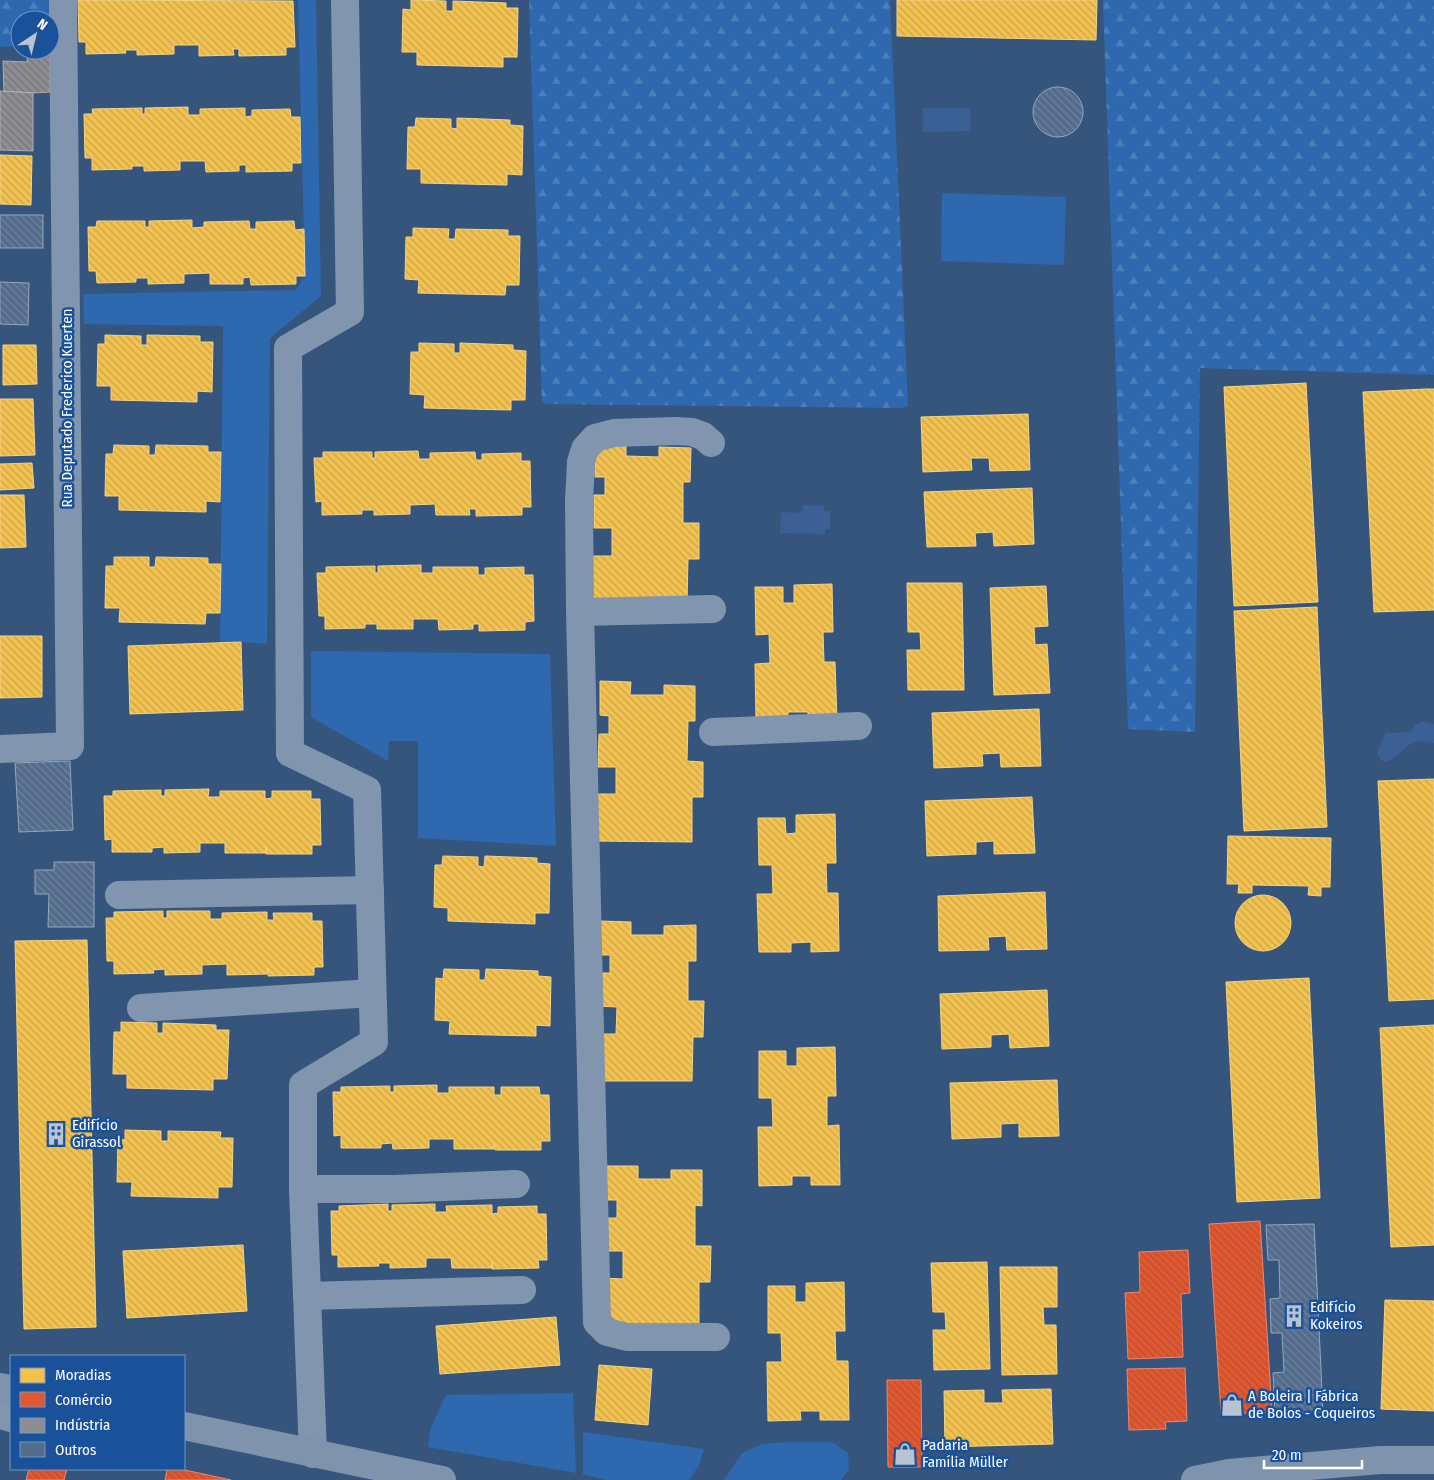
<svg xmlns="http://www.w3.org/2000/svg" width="1434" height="1480" viewBox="0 0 1434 1480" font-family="'Fira Sans Condensed',sans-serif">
<defs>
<pattern id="forest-firs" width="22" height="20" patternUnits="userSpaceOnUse" patternTransform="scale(1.25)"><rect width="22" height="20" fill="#2e68af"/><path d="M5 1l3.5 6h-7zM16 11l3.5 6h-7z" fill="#4d7fbb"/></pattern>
<pattern id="homes-back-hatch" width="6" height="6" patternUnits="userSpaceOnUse" patternTransform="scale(1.25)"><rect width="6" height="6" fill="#f2c14e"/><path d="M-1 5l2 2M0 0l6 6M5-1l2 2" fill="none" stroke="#c8a44e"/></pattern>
<pattern id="shops-back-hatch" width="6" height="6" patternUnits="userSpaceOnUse" patternTransform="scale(1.25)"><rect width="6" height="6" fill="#e4572e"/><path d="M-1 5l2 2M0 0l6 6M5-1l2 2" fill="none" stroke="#af5338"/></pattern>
<pattern id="industry-back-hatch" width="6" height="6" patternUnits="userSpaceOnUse" patternTransform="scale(1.25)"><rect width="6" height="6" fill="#8d8d92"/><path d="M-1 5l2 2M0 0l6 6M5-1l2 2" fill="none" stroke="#76767a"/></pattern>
<pattern id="building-back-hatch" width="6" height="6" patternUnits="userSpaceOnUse" patternTransform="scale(1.25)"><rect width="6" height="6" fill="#536c8c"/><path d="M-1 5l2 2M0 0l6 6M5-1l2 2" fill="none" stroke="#6d829d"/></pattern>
</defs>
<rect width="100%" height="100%" fill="#36557d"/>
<g fill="#2e68af">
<polygon points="298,0 316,0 321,296 270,338 267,644 241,642 220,643 223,326 84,324 83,294 296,290 305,276"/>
<polygon points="942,193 1066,197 1064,265 941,261"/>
<polygon points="311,651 550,654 556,846 418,838 418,741 389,741 388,761 311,717"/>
<polygon points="573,1393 576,1473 428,1447 431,1427 446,1395"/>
<polygon points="583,1432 704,1449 699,1465 689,1480 606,1480 583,1474"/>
<polygon points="790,1442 832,1442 848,1453 849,1469 841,1480 724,1480 742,1453 762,1444"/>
</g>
<g fill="url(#forest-firs)">
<polygon points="0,0 51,0 50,20 20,20 20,46 0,47"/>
<polygon points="529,0 890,0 908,406 903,408 545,404 542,402"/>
<polygon points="1103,0 1434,0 1434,375 1200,368 1195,732 1128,729"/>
</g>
<g fill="#3a6095">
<polygon points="923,108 970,108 971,131 923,132"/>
<polygon points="803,505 824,506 824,511 830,511 830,529 825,529 825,534 780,533 781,512 802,513"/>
<path d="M1423 721 1434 724V743C1405 736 1408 753 1386 762L1381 760 1377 754 1386 732 1392 733 1410 732 1415 725Z"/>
</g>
<g fill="url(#homes-back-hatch)" stroke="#f6d483">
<polygon points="78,0 293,1 295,47 286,47 286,55 239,56 239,49 233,49 234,55 199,56 199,45 174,45 174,54 137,55 137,50 125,50 126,53 86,54 86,42 79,42"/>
<polygon points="411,0 446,1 446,11 453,11 453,1 506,3 506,8 518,8 517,57 503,57 503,67 417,65 417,52 402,52 403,9 411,10"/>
<polygon points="897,0 1097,0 1096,40 897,36"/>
<polygon points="188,107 188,115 200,115 200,109 245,108 245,117 252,116 252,110 290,109 291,117 300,117 301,163 292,163 292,171 246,172 246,165 239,165 239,171 206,172 205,161 180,161 180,170 144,171 144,166 132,166 132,169 92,170 92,158 85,158 84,114 93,114 92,109 142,108 142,114 145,114 145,108"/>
<polygon points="416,118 451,119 451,128 457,129 457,118 510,120 510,125 523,126 522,175 507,174 507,185 421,183 421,169 407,169 408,127 415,127"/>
<polygon points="0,155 32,156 31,205 0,204"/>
<polygon points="192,220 192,228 204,227 204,222 249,221 250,229 256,229 256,222 294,221 295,230 304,229 305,276 296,276 296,284 251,285 250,277 243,278 243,284 210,284 210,273 184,274 184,283 148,284 148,278 136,278 136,282 97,283 96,271 89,271 88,227 96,227 97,221 145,221 145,227 149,227 149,221"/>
<polygon points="413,228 449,229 448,239 455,239 456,229 508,230 508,236 520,236 519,285 506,285 505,295 418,293 419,280 405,279 406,237 413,237"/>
<polygon points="105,335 141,336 141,345 147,345 147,335 200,336 200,342 213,342 212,392 197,391 197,402 111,400 111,386 97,386 98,344 105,344"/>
<polygon points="419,343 454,344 454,353 460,353 460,343 513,345 513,350 526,351 525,400 511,400 511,410 424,408 425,395 410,394 411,352 419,352"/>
<polygon points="3,345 36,345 37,384 3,385"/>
<polygon points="1306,383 1318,602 1234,606 1224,387"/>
<polygon points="1426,389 1434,389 1434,610 1374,612 1363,392"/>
<polygon points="0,399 33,399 35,455 0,456"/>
<polygon points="1028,414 1030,470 990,471 989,458 971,458 972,470 923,472 921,417"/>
<polygon points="595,443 626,443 626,456 659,457 659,447 691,448 690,482 683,482 683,523 699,523 699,559 688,559 687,603 591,602 591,556 612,556 612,528 594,528 594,495 605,495 605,477 595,477"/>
<polygon points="114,445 149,446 149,455 155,455 156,445 208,446 208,452 221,452 220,502 206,501 206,512 119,510 119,496 105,496 106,454 113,454"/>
<polygon points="418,451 419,459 430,459 430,453 475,452 476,460 482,460 482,454 521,453 521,461 530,461 531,507 522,507 522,515 476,516 476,509 469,509 470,515 436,515 435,504 410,505 410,514 374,515 374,510 362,510 362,514 322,515 322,501 316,502 314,458 323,458 323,452 372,452 372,458 375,458 375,452"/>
<polygon points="32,463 34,488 0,490 0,464"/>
<polygon points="1032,488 1034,544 994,546 993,532 975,533 976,546 927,547 924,492"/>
<polygon points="0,495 24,495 26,547 0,548"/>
<polygon points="114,557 149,557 149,567 155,567 156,557 208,558 208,564 221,564 220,613 206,613 205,624 119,622 120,608 105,608 106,566 114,566"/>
<polygon points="421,565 421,573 433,573 433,567 478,567 478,575 485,575 485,568 524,567 524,575 533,575 534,621 525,622 525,630 479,631 479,624 473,624 473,629 439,630 438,619 413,619 413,629 377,629 377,624 365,624 365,628 325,629 325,616 319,616 317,573 326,573 326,567 375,566 375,573 378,573 378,566"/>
<polygon points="907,583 962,583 964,690 908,690 907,650 921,650 920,632 908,632"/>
<polygon points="832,584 833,632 823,632 824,662 835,662 837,721 808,721 808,712 788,712 788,721 756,722 755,664 770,663 769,634 756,635 755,587 783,587 783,603 794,603 794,585"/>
<polygon points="1046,586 1048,626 1034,627 1035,645 1047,644 1050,693 994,695 990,588"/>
<polygon points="1317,607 1327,827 1244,831 1234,611"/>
<polygon points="0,636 42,636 42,697 0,698"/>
<polygon points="241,642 243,710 130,714 128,646"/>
<polygon points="600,681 631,682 630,695 664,695 664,685 695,686 695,721 688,721 687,761 703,762 703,797 692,797 692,842 595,841 596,794 616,794 616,767 598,767 599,734 609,734 609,716 600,715"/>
<polygon points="1039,709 1041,766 1001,767 1000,753 982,754 983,766 934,768 932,713"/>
<polygon points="1434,779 1434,999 1389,1001 1378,781"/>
<polygon points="209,789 208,797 220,797 220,791 265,791 265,799 272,798 272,791 311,791 311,799 320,799 321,845 312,845 312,854 266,854 266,847 266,853 225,853 225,843 200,843 200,852 164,853 164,847 152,848 152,852 112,852 112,839 105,840 104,796 113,796 113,791 161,790 161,796 165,796 165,790"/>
<polygon points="1032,797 1035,853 994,854 994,841 976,842 976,854 927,856 925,801"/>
<polygon points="835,814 836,863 826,863 827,893 838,893 839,951 811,952 811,942 791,943 791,952 759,952 757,894 773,894 772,865 759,865 758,818 785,818 786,834 796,833 796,815"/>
<polygon points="1228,836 1331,838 1330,887 1321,887 1321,896 1308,895 1309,886 1252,885 1252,893 1238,893 1239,884 1227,884"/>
<polygon points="443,856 478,857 478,866 484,867 485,856 537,858 537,863 550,864 549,913 535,913 535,924 448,921 448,908 434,907 435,865 442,865"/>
<polygon points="1045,892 1047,949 1007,950 1006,936 988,937 989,950 939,951 938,896"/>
<circle cx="1263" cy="923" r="28"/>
<polygon points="163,911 163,918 167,918 167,911 210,911 210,919 222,919 222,913 267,912 267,920 274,920 273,913 312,913 312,921 322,921 323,967 314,967 314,975 268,976 268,968 267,974 227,975 227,964 202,965 202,974 165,975 165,969 153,970 154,973 114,974 114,961 107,961 106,918 114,918 114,912"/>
<polygon points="600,921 631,922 631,935 664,935 664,926 696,925 696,961 688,961 688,1001 704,1001 703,1037 693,1037 692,1081 596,1081 596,1034 616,1034 617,1007 599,1006 599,973 610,973 610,955 600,955"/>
<polygon points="87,940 96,1327 24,1329 15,941"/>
<polygon points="444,969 479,970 479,980 485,980 486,969 538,971 538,976 551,977 550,1026 536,1025 536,1036 449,1034 450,1021 435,1020 436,978 443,979"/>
<polygon points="1309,978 1320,1198 1237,1202 1226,982"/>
<polygon points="1047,990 1049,1046 1010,1048 1009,1034 991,1035 991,1047 942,1049 940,994"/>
<polygon points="121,1022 157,1023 157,1033 163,1033 163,1023 216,1025 216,1030 229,1030 227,1079 213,1079 213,1090 127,1088 127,1074 113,1074 114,1032 121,1032"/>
<polygon points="1434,1025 1434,1245 1391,1247 1380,1028"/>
<polygon points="835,1047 836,1096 827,1096 827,1126 839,1125 840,1185 811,1185 811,1176 792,1176 792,1185 759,1186 758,1127 773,1127 772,1098 759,1098 759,1051 786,1051 786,1066 797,1066 797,1048"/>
<polygon points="1057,1080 1059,1136 1019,1137 1019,1123 1001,1124 1001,1137 952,1139 950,1083"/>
<polygon points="437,1085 437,1093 449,1093 449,1087 494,1087 494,1095 501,1095 501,1087 539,1087 540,1095 549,1095 550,1141 541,1141 541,1150 495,1150 494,1143 494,1149 454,1149 454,1139 429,1139 429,1148 393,1149 392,1143 381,1144 381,1148 341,1148 341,1135 334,1136 333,1092 341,1092 341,1087 390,1086 390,1092 394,1092 394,1086"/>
<polygon points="125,1130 161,1131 161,1141 168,1141 168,1131 221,1132 220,1138 233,1138 232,1187 218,1187 218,1198 131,1196 132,1182 117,1182 118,1139 125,1140"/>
<polygon points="607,1166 638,1166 638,1179 671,1179 671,1170 702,1170 702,1206 695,1205 695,1246 711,1246 710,1282 699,1282 699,1326 603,1325 603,1278 623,1279 623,1251 606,1251 606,1218 617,1218 617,1200 607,1200"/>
<polygon points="388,1204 388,1211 392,1211 392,1205 435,1204 435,1212 447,1212 446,1206 492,1205 492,1214 498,1213 498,1207 537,1206 537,1214 546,1214 547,1260 538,1260 539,1268 492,1269 492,1262 492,1268 452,1268 451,1258 426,1258 426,1267 390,1268 390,1263 378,1263 379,1266 338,1267 338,1255 332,1255 331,1211 339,1211 339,1206"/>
<polygon points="243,1245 247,1311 127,1318 123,1251"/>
<polygon points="987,1262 990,1369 934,1370 933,1330 946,1330 945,1312 933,1312 931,1263"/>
<polygon points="1000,1267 1057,1267 1057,1307 1043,1307 1044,1325 1056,1325 1057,1374 1002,1375"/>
<polygon points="844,1282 845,1331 835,1331 836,1361 848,1361 849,1420 820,1420 820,1411 800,1411 801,1420 768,1421 767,1362 782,1362 781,1333 768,1333 768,1286 795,1286 795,1302 806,1302 806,1283"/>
<polygon points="1385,1300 1434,1301 1434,1411 1381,1409"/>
<polygon points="556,1317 560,1365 440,1374 436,1326"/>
<polygon points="599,1365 652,1369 648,1425 595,1420"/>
<polygon points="1051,1389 1053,1444 945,1447 944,1391 984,1390 984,1403 1003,1403 1002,1390"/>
</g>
<g fill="url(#shops-back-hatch)" stroke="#ec896d">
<polygon points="1260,1221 1272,1412 1221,1414 1209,1224"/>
<polygon points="1188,1250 1190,1293 1181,1294 1183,1357 1128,1359 1125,1293 1140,1292 1139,1252"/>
<polygon points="1185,1368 1187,1421 1165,1422 1166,1429 1129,1430 1127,1369"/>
<polygon points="887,1380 921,1380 922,1467 888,1467"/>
<polygon points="29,1469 67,1469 64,1480 26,1480"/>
<polygon points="167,1469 180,1469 231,1480 165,1480"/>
</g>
<g fill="url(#industry-back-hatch)" stroke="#afafb3">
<polygon points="28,50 50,50 50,92 33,93 4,91 3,61 27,62"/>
<polygon points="0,91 33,93 33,151 0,150"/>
</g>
<g fill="url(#building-back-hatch)" stroke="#95a6bc">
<circle cx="1058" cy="112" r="25"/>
<rect x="0" y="215" width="43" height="33"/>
<polygon points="0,282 29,283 28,325 0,324"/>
<polygon points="70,761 73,830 19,832 15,763"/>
<polygon points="54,862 94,862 94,927 48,927 49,894 35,894 35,870 54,870"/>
<polygon points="1314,1224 1323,1412 1275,1414 1273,1373 1284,1372 1282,1333 1271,1333 1270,1299 1280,1298 1279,1260 1268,1260 1266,1225"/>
</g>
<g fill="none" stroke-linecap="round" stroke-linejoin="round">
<g stroke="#8195af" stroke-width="28">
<polyline points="711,443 703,436 692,432 675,431 614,433 595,438 585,449 581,462 579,501 580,612 597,1322 607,1332 627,1337 716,1337"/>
<polyline points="580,612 712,609"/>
<polyline points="713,732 858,726"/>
<polyline points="0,749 70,746 63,0"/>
<polyline points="119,895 370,890"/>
<polyline points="141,1008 372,993"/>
<polyline points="303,1189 394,1189 516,1184"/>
<polyline points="307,1296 522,1290"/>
<polyline points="0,1415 11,1418"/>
<polyline points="313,1454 303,1189 303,1085 374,1042 367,790 290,753 288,348 350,312 345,0"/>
</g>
<g stroke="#7f93ad" stroke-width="28">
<polyline points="0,1387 11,1389"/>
<polyline points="184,1426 442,1480"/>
<polyline points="1195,1480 1229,1473 1380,1460 1434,1460"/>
</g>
</g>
<defs>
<symbol id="building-bare" viewBox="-9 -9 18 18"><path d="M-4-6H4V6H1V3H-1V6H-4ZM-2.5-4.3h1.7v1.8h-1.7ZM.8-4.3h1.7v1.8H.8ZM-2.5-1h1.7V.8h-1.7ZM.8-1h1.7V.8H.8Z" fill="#b9c4d2" stroke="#19519a" stroke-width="2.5" paint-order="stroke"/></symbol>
<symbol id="shop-bare" viewBox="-9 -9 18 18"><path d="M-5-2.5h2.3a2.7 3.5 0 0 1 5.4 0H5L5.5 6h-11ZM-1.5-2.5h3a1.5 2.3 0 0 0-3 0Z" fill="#b9c4d2" stroke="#19519a" stroke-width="2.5" paint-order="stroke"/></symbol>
</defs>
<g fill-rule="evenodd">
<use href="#building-bare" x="40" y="1118" width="32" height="32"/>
<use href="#building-bare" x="1278" y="1300" width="32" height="32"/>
<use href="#shop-bare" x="1216" y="1389" width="32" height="32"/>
<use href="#shop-bare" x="889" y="1438" width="32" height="32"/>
</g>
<g text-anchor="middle" stroke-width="5" stroke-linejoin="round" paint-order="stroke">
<g font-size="15" fill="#fff" stroke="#19519a">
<text transform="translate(67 408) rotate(-90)" y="5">Rua Deputado Frederico Kuerten</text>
</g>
<g font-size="15" fill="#fff" stroke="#19519a" text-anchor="start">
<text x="72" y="1130">Edifício<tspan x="72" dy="17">Girassol</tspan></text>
<text x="1310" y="1312">Edifício<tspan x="1310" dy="17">Kokeiros</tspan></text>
<text x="1248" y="1401">A Boleira | Fábrica<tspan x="1248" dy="17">de Bolos - Coqueiros</tspan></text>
<text x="922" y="1450">Padaria<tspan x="922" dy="17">Família Müller</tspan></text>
</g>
</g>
<rect x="10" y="1355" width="175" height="115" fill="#19519a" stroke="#7597c2"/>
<rect x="20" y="1368" width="25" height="15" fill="#f2c14e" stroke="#7597c2"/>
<text x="55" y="1380" font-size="15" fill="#ffffff">Moradias</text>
<rect x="20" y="1392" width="25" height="15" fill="#e4572e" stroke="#7597c2"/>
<text x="55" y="1405" font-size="15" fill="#ffffff">Comércio</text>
<rect x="20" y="1418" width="25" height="15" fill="#8d8d92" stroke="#7597c2"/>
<text x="55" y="1430" font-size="15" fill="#ffffff">Indústria</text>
<rect x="20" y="1442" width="25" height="15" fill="#536c8c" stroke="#7597c2"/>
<text x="55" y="1455" font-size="15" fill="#ffffff">Outros</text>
<g transform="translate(35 35) rotate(35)"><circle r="24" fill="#19519a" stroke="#7597c2"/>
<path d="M0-4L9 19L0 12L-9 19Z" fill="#b9c4d2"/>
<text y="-8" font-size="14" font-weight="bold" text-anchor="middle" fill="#ffffff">N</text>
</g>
<path d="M1264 1460v8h98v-8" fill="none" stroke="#ffffff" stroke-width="2.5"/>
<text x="1272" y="1460" font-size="15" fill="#ffffff" stroke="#19519a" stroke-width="4" paint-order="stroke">20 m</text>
</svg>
